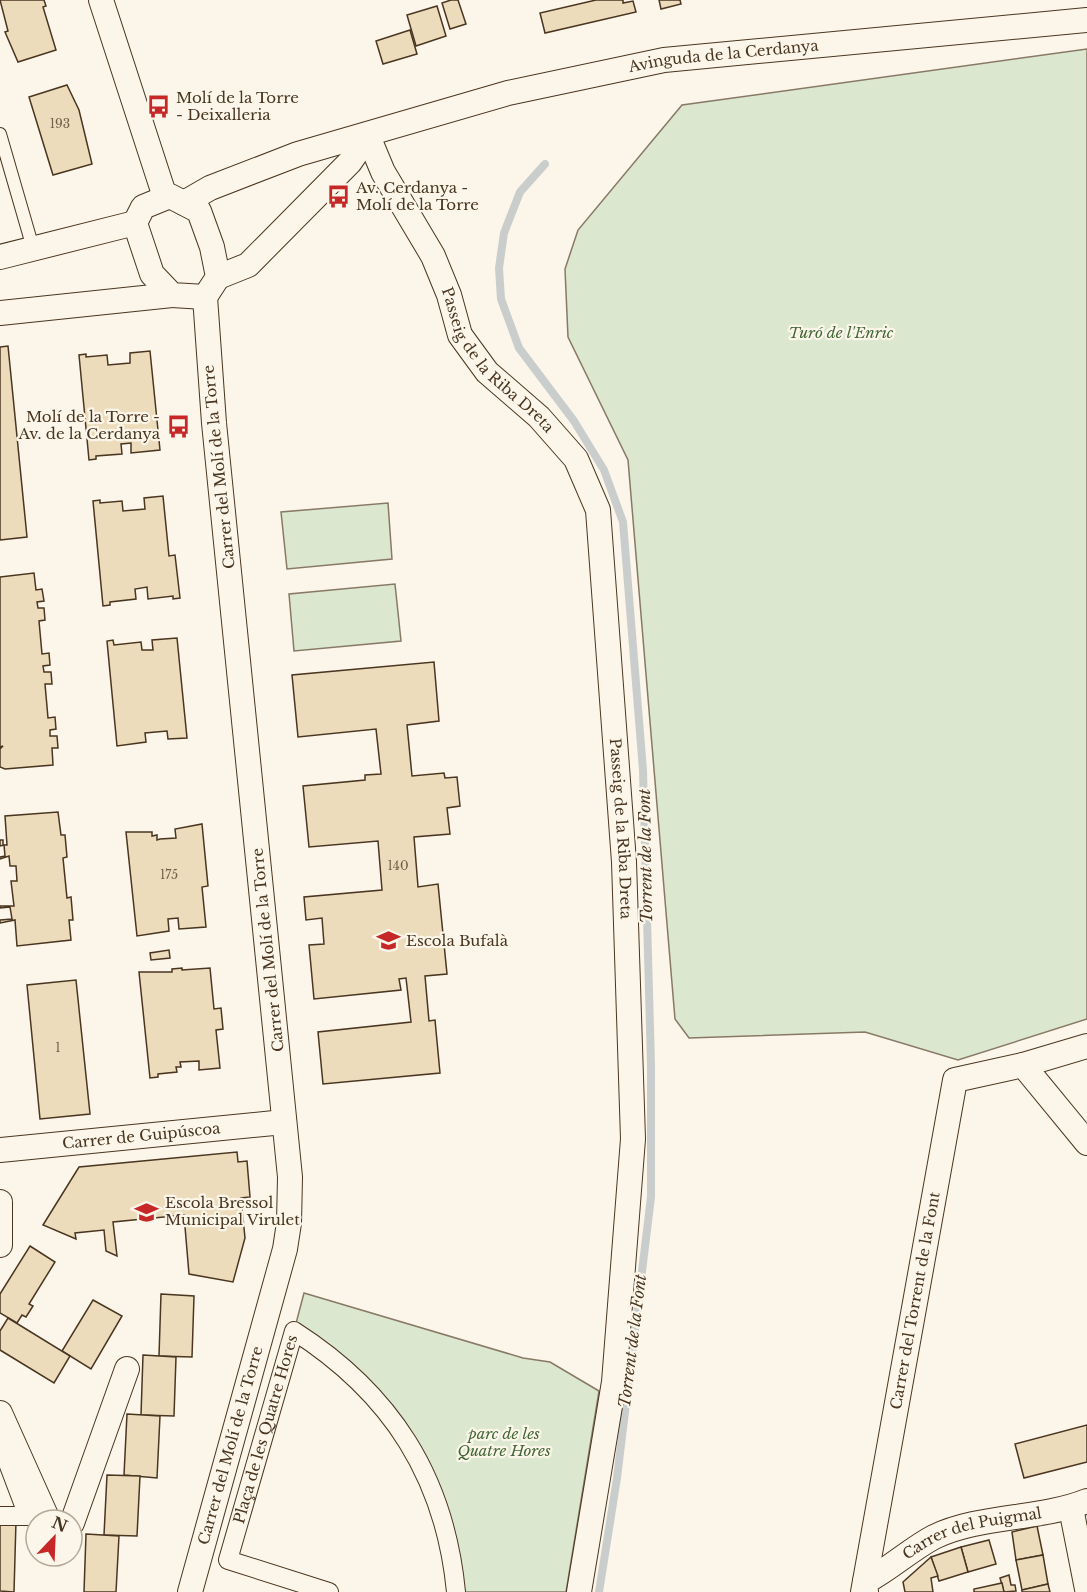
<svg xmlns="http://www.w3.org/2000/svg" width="1087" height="1592" viewBox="0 0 1087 1592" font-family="'Libre Baskerville',serif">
<rect width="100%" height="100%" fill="#fbf6e9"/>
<g fill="#dce7d0" stroke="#887966" stroke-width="1.5">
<polygon points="1087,49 1087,1019 958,1060 865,1032 689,1038 675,1019 628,460 568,337 565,269 578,230 682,105"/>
<polygon points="388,503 392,559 287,569 281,512"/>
<polygon points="395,584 401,641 294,651 289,594"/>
<polygon points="304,1293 523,1358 550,1362 599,1391 566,1592 456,1592 410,1444 294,1331"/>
</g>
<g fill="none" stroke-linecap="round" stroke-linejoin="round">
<polyline stroke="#c9cecd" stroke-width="8" points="545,164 520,192 504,233 499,268 501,299 519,348 574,421 604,470 623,522 643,770 651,1065 651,1197 617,1478 599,1592"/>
</g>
<g fill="#ecdcbc" stroke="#4a3520" stroke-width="1.5">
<polygon points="0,0 44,0 46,6 43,7 56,50 18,62 5,32 8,31"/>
<polygon points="451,0 458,0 466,24 450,29 442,3"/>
<polygon points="596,0 623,0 623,3 633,1 636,12 545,33 540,13"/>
<polygon points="659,0 680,0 681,4 661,9"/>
<polygon points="437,6 446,36 416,46 407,15"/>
<polygon points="410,30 417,54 383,64 376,41"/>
<polygon points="67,85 79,110 92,164 53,175 29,97"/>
<polygon points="8,346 27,537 0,540 0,347"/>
<polygon points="150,351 160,450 131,453 131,443 121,444 122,454 96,456 96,459 89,460 79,355 86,354 86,357 107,355 108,365 130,363 130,353"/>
<polygon points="163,496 169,556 175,555 180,598 173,599 173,596 148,599 147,587 135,589 136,599 110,602 110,605 103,606 93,501 100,500 100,503 122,501 123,511 145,509 144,498"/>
<polygon points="34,573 36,590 42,589 44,601 37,602 38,608 44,608 45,620 39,621 42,654 49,653 50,665 43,666 44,672 51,672 52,684 45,684 48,718 55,717 56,729 50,730 50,736 57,736 58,748 52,748 53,765 5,769 0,767 0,749 3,746 0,747 0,577"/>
<polygon points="177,638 187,738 168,739 167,731 145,733 146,742 117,746 107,641 113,640 114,645 141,642 142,650 153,650 152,640"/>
<polygon points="434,662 439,721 407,725 412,776 444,773 445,778 457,777 460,806 447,808 450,834 414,837 418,887 438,884 447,974 425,976 429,1021 435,1020 440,1073 323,1084 318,1032 411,1022 406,978 399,979 401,990 314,999 309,945 324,944 322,918 306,920 304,897 382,890 378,841 309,847 303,786 365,780 365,775 381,774 376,729 298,737 292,675"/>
<polygon points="58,812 61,835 65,835 67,857 63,858 67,898 71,897 73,920 69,920 71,940 17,946 15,920 0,923 0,920 12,919 10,907 0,908 0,906 14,906 11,881 17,881 16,866 10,866 9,856 0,859 0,857 5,856 4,845 0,846 0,840 3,840 3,845 7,845 5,816"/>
<polygon points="202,824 208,886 202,887 206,927 179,929 178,918 168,919 169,931 137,936 126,832 152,832 152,836 157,835 157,840 160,839 176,838 175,829"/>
<polygon points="169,950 170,958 151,960 150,953"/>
<polygon points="182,968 182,970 210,968 214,1009 221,1008 223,1029 216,1030 220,1068 199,1070 199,1061 180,1062 181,1067 176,1067 177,1072 158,1074 158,1077 150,1078 139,972 172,972 172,969"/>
<polygon points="76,980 90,1114 40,1119 27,985"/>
<polygon points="237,1152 238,1162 247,1161 250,1197 241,1198 245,1238 233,1282 189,1274 184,1215 113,1222 117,1256 106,1251 104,1230 75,1233 76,1239 43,1225 79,1167"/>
<polygon points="30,1246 55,1262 29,1304 33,1306 26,1317 22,1315 17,1323 0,1313 0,1294"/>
<polygon points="161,1294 194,1296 192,1357 159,1356"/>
<polygon points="93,1300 122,1316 91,1369 62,1351"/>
<polygon points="8,1318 70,1356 54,1383 0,1350 0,1331"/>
<polygon points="143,1355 176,1357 174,1416 141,1415"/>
<polygon points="127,1414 160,1416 157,1478 124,1475"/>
<polygon points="1087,1425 1087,1462 1024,1478 1015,1444"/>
<polygon points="107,1475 140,1476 137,1536 104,1535"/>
<polygon points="0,1520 16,1521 14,1592 0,1591"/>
<polygon points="1037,1526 1043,1555 1016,1560 1012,1532"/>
<polygon points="86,1534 119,1536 116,1592 84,1592"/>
<polygon points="989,1540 996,1564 968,1572 961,1547"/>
<polygon points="961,1547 968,1572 939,1581 931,1557"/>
<polygon points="1043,1555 1048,1584 1022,1590 1016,1560"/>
<polygon points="931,1557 938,1576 931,1578 933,1592 905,1592 903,1582"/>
<polygon points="1009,1575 1011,1585 1015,1585 1016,1591 1004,1592 1000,1578"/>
<polygon points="1002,1583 1004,1592 974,1592 974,1589"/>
<polygon points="1048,1584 1050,1592 1022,1592 1022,1590"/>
</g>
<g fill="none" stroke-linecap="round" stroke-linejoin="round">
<defs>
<polyline id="service" points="0,134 33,248"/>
<g id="pedestrian">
<polyline points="0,1442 28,1516 0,1516"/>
<path id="s1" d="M329 1592 228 1560 294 1331C391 1393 445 1477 456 1592"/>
</g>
<g id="minor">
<polyline points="101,0 165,197"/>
<path id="s2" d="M368 136 383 172 433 256 449 295 460 335 487 372 539 417 576 459 598 510 624 862 633 1139 614 1382 579 1592"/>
<polygon points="170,196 199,211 212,247 218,277 205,297 172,295 152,274 135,223 143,207"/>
<path id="s3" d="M184 203 210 188 298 154 508 93 664 60 1087 20"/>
<polyline points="0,257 135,223"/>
<polyline points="218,277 248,265 350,162 368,136"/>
<polyline points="0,313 172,295"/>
<polyline points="1023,1065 1087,1143"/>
<path id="s4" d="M0 1150 284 1122"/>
<polyline points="0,1202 0,1245"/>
<polyline points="0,1413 48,1520"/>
<polyline points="1071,1508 1087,1589"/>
<polyline points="72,1523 127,1369"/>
<path id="s5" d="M190 1592 285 1249 289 1223 290 1177 214 423 205 297"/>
<path id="s6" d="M863 1592 955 1080 1023 1065 1087 1046"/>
<path id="s7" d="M866 1592 865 1582C890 1569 911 1549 934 1537 978 1515 1040 1520 1087 1501"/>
</g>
</defs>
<use href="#service" stroke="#4a3520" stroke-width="14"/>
<use href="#pedestrian" stroke="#4a3520" stroke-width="20"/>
<use href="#minor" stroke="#4a3520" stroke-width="26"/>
<use href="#service" stroke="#fbf6e9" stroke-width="12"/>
<use href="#pedestrian" stroke="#fbf6e9" stroke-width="18"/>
<use href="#minor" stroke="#fbf6e9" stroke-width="24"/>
</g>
<defs>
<symbol id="bus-bare" viewBox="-9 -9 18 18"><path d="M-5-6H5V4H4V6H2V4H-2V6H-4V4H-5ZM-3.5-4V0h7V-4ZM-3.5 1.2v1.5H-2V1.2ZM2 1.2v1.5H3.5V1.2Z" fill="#c62828" stroke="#fbf6e9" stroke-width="2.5" paint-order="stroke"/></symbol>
<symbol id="school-bare" viewBox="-9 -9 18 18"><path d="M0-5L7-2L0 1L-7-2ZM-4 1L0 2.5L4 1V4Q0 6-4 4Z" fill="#c62828" stroke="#fbf6e9" stroke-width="2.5" paint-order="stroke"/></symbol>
</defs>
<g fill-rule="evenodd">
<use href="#bus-bare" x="142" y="90" width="33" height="33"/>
<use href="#bus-bare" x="322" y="180" width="33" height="33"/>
<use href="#bus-bare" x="162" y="410" width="33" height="33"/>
<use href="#school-bare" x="372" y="924" width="33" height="33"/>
<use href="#school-bare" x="130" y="1196" width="33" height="33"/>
</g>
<g text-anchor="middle" stroke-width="4.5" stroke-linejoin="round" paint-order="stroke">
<g font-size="12" fill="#725f47">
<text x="60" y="128">193</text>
<text x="398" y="870">140</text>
<text x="169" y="879">175</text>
<text x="58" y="1052">1</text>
</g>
<g font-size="15" fill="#4a3520" stroke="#fbf6e9">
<text dy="5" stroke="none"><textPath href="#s3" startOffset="562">Avinguda de la Cerdanya</textPath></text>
<text dy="5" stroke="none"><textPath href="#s2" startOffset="262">Passeig de la Riba Dreta</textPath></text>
<text transform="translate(219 467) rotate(-96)" y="5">Carrer del Molí de la Torre</text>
<text dy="5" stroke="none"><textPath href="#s2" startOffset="766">Passeig de la Riba Dreta</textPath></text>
<text transform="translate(268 950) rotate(-96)" y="5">Carrer del Molí de la Torre</text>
<text dy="5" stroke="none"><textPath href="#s4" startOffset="142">Carrer de Guipúscoa</textPath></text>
<text dy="5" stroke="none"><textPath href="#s6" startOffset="296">Carrer del Torrent de la Font</textPath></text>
<text dy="5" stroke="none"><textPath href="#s1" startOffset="242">Plaça de les Quatre Hores</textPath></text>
<text dy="5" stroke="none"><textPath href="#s5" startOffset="152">Carrer del Molí de la Torre</textPath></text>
<text dy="5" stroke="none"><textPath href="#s7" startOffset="130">Carrer del Puigmal</textPath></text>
</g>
<g font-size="15" fill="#4a3520" stroke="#fbf6e9" text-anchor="start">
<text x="176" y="103">Molí de la Torre<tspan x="176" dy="17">- Deixalleria</tspan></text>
<text x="356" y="193">Av. Cerdanya -<tspan x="356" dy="17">Molí de la Torre</tspan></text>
<text x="160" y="422" text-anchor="end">Molí de la Torre -<tspan x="160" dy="17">Av. de la Cerdanya</tspan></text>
<text x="406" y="946">Escola Bufalà</text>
<text x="165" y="1208">Escola Bressol<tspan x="165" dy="17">Municipal Virulet</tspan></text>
</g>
<g font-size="15" font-style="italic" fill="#436837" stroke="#fbf6e9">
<text x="841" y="338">Turó de l'Enric</text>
<text x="504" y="1439">parc de les<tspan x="504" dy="17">Quatre Hores</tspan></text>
</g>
<g font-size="16" font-style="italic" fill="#4a3520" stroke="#fbf6e9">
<text transform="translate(645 856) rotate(-91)" y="6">Torrent de la Font</text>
<text transform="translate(632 1341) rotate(-83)" y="6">Torrent de la Font</text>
</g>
</g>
<g transform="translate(54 1538) rotate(23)"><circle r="28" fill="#fbf6e9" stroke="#b4a999" stroke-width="1.5"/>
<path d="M0-4.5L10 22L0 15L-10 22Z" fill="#c62828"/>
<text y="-9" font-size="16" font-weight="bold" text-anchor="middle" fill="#4a3520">N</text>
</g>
</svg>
